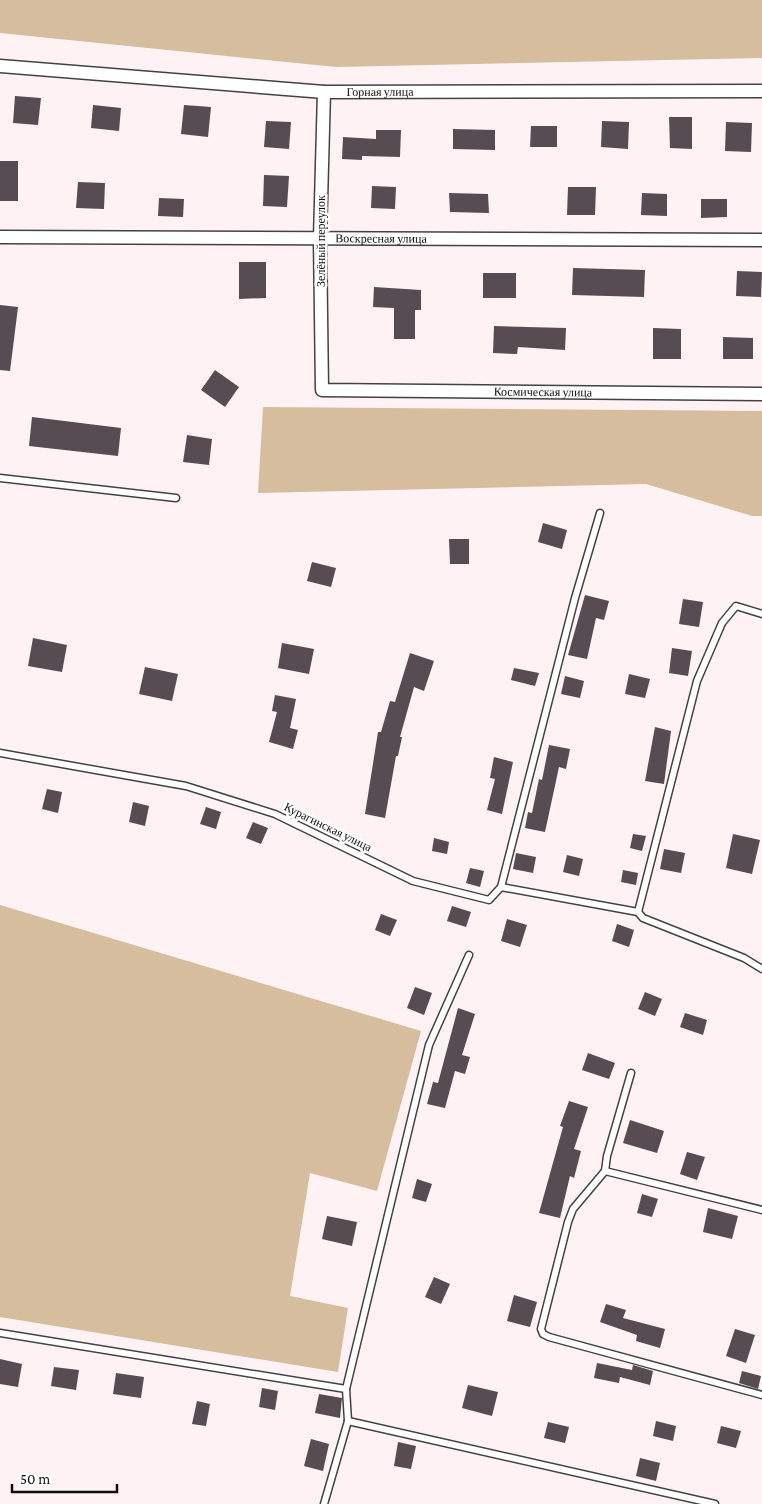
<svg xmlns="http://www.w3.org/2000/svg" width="762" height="1504" viewBox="0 0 762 1504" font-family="'Crimson Pro',serif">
<rect width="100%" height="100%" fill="#fef2f4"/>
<g fill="#d5bd9e">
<polygon points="0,0 762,0 762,58 336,67 0,33"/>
<polygon points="263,407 762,411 762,516 752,516 646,484 258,493"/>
<polygon points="0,905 421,1031 377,1191 310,1173 290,1296 348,1308 338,1372 0,1317"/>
</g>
<g fill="#564c52">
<polygon points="15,96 41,98 38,125 13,123"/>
<polygon points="93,105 121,108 119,131 91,128"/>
<polygon points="184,105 211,107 208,137 181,134"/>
<polygon points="669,117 692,117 692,149 670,148"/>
<polygon points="266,121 291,122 289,149 264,147"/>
<polygon points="602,121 629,122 628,149 601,147"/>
<polygon points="726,122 752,123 751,152 725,151"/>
<polygon points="531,126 557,126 557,147 530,147"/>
<polygon points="453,129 495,130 495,150 453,149"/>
<polygon points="376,130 401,130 400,157 362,156 362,160 342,159 343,137 376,139"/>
<rect x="0" y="161" width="18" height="40"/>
<polygon points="264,175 289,176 287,207 263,206"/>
<polygon points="78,182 105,183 104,209 76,208"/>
<polygon points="372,186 396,187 395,209 371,208"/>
<polygon points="568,187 596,187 595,215 567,215"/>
<polygon points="449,193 488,194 489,213 450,212"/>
<polygon points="642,193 667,194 667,216 641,215"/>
<polygon points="159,198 184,199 183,217 158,216"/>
<polygon points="701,199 727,199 727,217 701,218"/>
<polygon points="239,262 266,262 266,298 239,299"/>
<polygon points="573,268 645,270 644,297 572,295"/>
<polygon points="737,271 762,272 761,297 736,296"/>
<rect x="483" y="273" width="33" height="25"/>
<polygon points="374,287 421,290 421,310 415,310 415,339 394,339 394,308 373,307"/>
<polygon points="0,305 18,307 10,371 0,370"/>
<polygon points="494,326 566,328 565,350 518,347 517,354 493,353"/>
<polygon points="653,328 681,329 681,359 653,359"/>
<polygon points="723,337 753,338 753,359 723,359"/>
<polygon points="215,370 239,387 225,407 201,390"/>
<polygon points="32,417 121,428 118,456 29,446"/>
<polygon points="187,435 212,439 209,465 183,462"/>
<polygon points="543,523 567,530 562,549 538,542"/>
<polygon points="449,539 469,539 469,564 450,564"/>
<polygon points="312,562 336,568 331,587 307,581"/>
<polygon points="585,595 609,601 604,620 596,618 587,659 568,655"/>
<polygon points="683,599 703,602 699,627 679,624"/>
<polygon points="33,638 67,645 62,672 28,666"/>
<polygon points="282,643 314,649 309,674 278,668"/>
<polygon points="672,648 692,651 688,676 669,673"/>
<polygon points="410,653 434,661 424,691 414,687 400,737 402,737 398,756 396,756 385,818 365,814 378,732 381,732 390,701 395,702"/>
<polygon points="145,667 178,674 172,701 139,694"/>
<polygon points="514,668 539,673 535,686 511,680"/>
<polygon points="629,674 650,679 645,698 625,694"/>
<polygon points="565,676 584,681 580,698 561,694"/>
<polygon points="275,695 296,699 290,728 298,730 293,749 269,742 277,712 272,711"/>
<polygon points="655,727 671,731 664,784 645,781"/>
<polygon points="549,745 570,749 566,769 559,767 545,832 525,828 528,812 532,813 539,779 542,780"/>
<polygon points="494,757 513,762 502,814 487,810 495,779 490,778"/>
<polygon points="47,789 62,792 58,813 42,809"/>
<polygon points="133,802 149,806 145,826 129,822"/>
<polygon points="206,807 221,812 216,829 200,824"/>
<polygon points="253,822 268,828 261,844 246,838"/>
<polygon points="633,834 646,836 642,851 630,848"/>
<polygon points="733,834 760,840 752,874 726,868"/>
<polygon points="434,838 449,842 447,854 432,851"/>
<polygon points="664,849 685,853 681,873 660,869"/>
<polygon points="516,853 536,857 533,873 513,869"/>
<polygon points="567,855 583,859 579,876 563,872"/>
<polygon points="470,868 484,871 480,887 466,883"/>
<polygon points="623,870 638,873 636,885 621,882"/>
<polygon points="452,906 471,912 466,927 447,921"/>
<polygon points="381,914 397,920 390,936 375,930"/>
<polygon points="507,919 527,925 520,947 501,941"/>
<polygon points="617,924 634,930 629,947 612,941"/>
<polygon points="415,987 432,993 424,1015 407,1008"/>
<polygon points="645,992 662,999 655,1016 638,1009"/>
<polygon points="458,1008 475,1014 462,1055 470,1057 465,1074 455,1071 445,1108 427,1104 433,1082 438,1083"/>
<polygon points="685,1013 707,1020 703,1035 680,1027"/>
<polygon points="588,1053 615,1063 609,1079 582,1070"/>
<polygon points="569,1101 588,1107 574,1149 581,1151 574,1178 570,1176 560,1218 539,1213 563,1127 560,1126"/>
<polygon points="630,1120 664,1131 657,1153 623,1143"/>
<polygon points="687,1152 705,1157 697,1180 680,1174"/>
<polygon points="417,1179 432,1184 426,1202 412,1198"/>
<polygon points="642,1194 658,1199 652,1217 637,1213"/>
<polygon points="708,1208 738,1216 732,1239 703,1232"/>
<polygon points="327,1216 357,1222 352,1246 322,1239"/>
<polygon points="434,1277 450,1284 441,1304 425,1297"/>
<polygon points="514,1295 537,1302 530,1327 507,1321"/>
<polygon points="606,1304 626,1310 623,1318 665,1329 660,1348 636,1341 637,1335 600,1322"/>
<polygon points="735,1329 755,1335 746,1363 726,1356"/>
<polygon points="0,1359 22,1364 18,1387 0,1384"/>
<polygon points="597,1363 632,1370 633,1365 653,1371 650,1385 620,1377 619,1383 594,1378"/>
<polygon points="54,1367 79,1370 76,1390 51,1386"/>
<polygon points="742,1371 761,1376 758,1389 739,1383"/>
<polygon points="116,1373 144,1377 141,1398 113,1394"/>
<polygon points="468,1385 498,1392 492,1416 462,1408"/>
<polygon points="262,1388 278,1391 275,1410 259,1407"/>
<polygon points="319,1394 342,1398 340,1418 315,1413"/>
<polygon points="197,1401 210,1404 206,1426 192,1424"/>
<polygon points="656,1421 676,1426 673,1441 653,1436"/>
<polygon points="548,1422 569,1427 565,1443 544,1438"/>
<polygon points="721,1426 741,1431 736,1448 717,1443"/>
<polygon points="311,1439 329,1444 323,1471 304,1466"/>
<polygon points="398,1442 416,1446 411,1469 394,1466"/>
<polygon points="640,1458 660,1463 656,1481 636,1476"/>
</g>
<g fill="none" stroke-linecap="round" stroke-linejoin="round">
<defs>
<g id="service">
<polyline points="0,478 176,498"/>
<polyline points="762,614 736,606 722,623 697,681 638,912 643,918 744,958 762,969"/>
<polyline points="0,753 186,786 275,814 413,881 489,900 501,887 638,912"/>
<polyline points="501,887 575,598 600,513"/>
<polyline points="631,1073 607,1156 605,1171 573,1209 568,1222 541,1329 543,1334 549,1337 762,1395"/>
<polyline points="605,1171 762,1210"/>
<polyline points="0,1333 346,1389 348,1421"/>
<polyline points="346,1389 429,1045 469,955"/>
<polyline points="324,1504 348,1421 715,1504"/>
</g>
<g id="minor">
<path id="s1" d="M0 66 324 92 762 91"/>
<path id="s2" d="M324 92 320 238 322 390 762 394"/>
<path id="s3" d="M0 237 762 240"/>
</g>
</defs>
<use href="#service" stroke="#424242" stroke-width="9"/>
<use href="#minor" stroke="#424242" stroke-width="15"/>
<use href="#service" stroke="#fff" stroke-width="6"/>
<use href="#minor" stroke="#fff" stroke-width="12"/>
</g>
<g text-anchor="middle" stroke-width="5" stroke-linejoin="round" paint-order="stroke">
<g font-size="12" fill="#0f0f0f" stroke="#fff">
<text dy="4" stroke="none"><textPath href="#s1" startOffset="381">Горная улица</textPath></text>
<text dy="4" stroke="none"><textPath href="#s3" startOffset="381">Воскресная улица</textPath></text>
<text transform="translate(321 241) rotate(-90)" y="4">Зелёный переулок</text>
<text dy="4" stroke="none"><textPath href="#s2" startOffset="519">Космическая улица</textPath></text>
<text transform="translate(328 827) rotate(26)" y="4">Курагинская улица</text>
</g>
</g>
<path d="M12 1484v8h105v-8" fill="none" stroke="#0f0f0f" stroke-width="2.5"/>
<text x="20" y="1484" font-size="15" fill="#0f0f0f" stroke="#ffffff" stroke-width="4" paint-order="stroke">50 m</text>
</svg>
